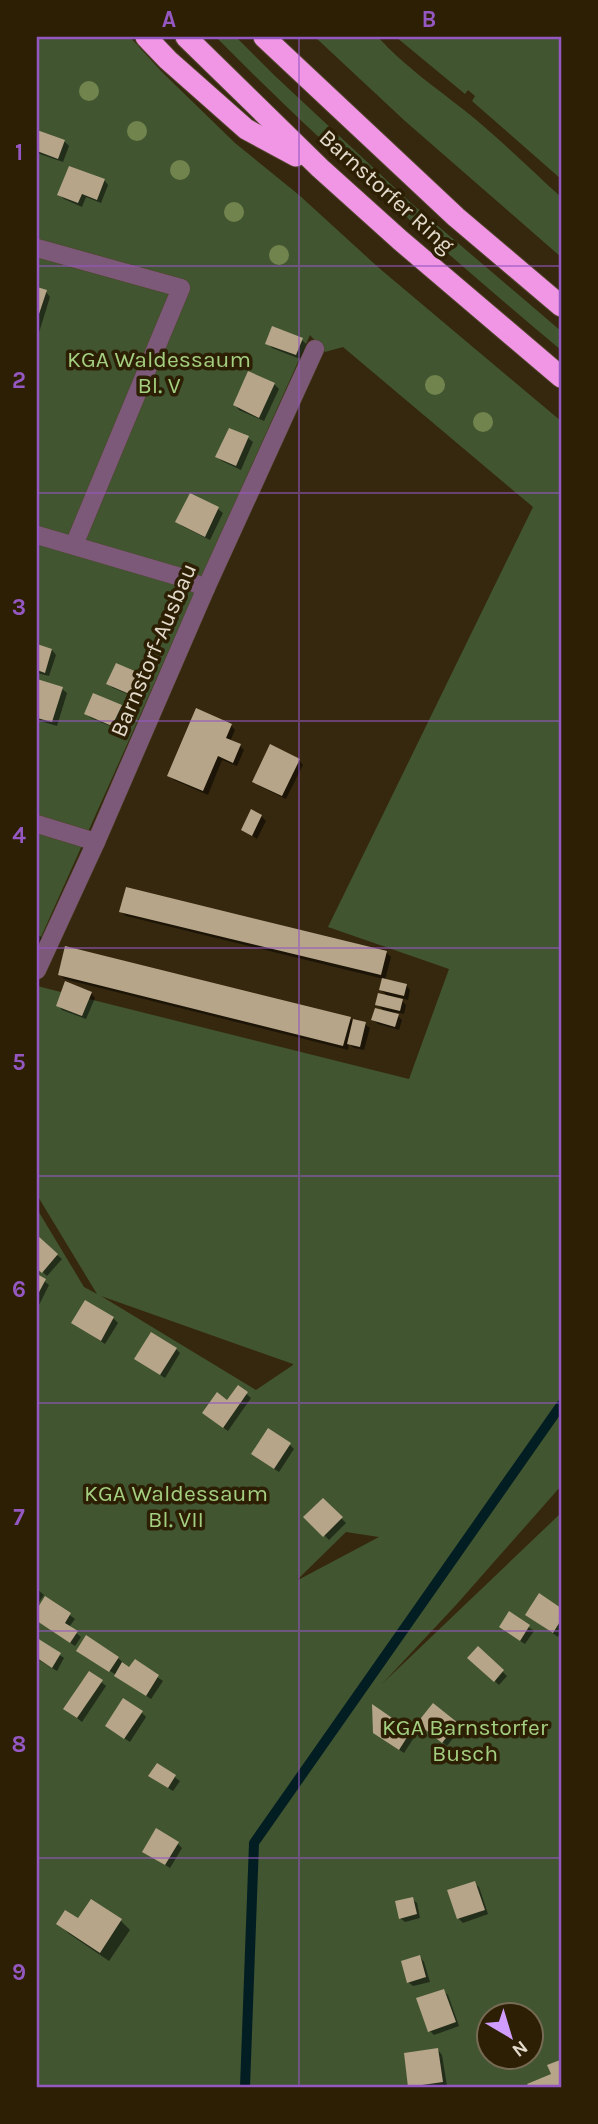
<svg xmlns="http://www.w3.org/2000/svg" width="598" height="2124" viewBox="0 0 598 2124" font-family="Karla,sans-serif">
<rect width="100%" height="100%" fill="#36280e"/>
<g fill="#415531" fill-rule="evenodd">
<path d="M37 37H130L161 71 235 143 299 195 379 268 561 421V1486L456 1605 383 1683 561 1513V2087H37V1209L84 1287 97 1294 37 1195V986L409 1079 449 969 328 927 533 507 343 347 325 352 310 335 37 946ZM101 1296 293 1364V1365L256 1390ZM346 1532 379 1537 298 1580V1579ZM490 2016H532V2058H490Z"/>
<path d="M216 37H236L274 75 411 203 561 331V350C442 250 325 148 216 37Z"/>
<path d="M315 37H378C403 65 435 87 464 110 498 137 529 168 561 197V257L405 121Z"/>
<polygon points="396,37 561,37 561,179 472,101 475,96 468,90 465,94"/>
</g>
<g fill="#0007">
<polygon points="37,131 64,141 69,146 63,162 37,153"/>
<polygon points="104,180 108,185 101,203 86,197 82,207 64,199 59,195"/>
<polygon points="37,289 46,292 50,297 37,339"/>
<polygon points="302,340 306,344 300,359 272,348 268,343"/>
<polygon points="274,384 279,389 264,421 239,410 235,405"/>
<polygon points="230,430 248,438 253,442 241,470 222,461 217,457"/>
<polygon points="191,495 218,509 223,513 210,540 182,526 178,522"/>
<polygon points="37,646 52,650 56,655 49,676 37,673"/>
<polygon points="143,677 147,681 139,699 113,688 108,684"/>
<polygon points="37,681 62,689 67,693 57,726 37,720"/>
<polygon points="121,706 125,710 117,729 91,718 86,714"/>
<polygon points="231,725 235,730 230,742 240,746 244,750 237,766 222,760 208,795 174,780 169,775"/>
<polygon points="299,760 303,765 286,799 259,786 254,781"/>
<polygon points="261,816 266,821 257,839 243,830"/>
<polygon points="121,912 386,952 391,957 385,980 406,985 410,990 408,1000 398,997 406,1005 404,1014 394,1012 402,1020 399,1030 378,1024 373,1020 385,1012 377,1004 389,997 381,990 384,979 126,916"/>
<polygon points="37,934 44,939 37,961"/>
<polygon points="60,974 350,1019 365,1024 370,1028 364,1050 354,1048 349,1044 348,1050 64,979"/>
<polygon points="91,993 95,998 86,1019 62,1010 58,1005"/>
<polygon points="37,1238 62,1259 47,1276 37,1267"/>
<polygon points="37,1276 49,1285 37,1309"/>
<polygon points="113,1318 118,1323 105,1344 73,1323"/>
<polygon points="176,1349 180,1353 165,1378 136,1359"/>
<polygon points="238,1387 251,1398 228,1431 209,1417 228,1402"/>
<polygon points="290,1445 294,1449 279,1472 257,1458"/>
<polygon points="323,1500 346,1523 329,1540 306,1517"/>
<polygon points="37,1589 44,1595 37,1605"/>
<polygon points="539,1595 561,1610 561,1631 558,1637 527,1615"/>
<polygon points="46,1598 75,1619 69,1627 81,1637 75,1646 37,1620 37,1612"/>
<polygon points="509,1614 534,1631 525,1644 505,1631"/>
<polygon points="37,1640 64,1658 57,1671 37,1659"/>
<polygon points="478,1649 507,1676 499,1685 469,1658"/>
<polygon points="83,1655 118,1658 130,1669 135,1662 163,1681 151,1699 115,1674"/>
<polygon points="90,1673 106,1686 82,1722 66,1709"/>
<polygon points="141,1712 146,1717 130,1742 112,1730"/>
<polygon points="456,1724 461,1728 447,1746 424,1727"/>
<polygon points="410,1732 415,1736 404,1753 380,1737"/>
<polygon points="157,1765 180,1781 173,1791 155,1780"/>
<polygon points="178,1844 182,1848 170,1868 145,1852"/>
<polygon points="474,1883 479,1887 488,1914 463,1923 459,1919 449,1891"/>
<polygon points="412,1899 417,1903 420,1918 405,1922 400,1918"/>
<polygon points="78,1921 121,1921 130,1930 109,1961 68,1933 58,1923"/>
<polygon points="420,1957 424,1962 430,1982 413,1986 408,1982"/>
<polygon points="443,1991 448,1995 459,2026 434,2035 430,2031"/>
<polygon points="438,2050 442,2055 447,2086 411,2087 409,2086"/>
<polygon points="560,2062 561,2087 531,2087 529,2085 554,2075"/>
</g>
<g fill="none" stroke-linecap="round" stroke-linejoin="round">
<polyline stroke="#031e22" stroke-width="10" points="245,2087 254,1843 561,1405"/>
</g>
<g fill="#b6a588">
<polygon points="37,130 65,140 58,159 37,151"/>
<polygon points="69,166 105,179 97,200 82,194 78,203 57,195"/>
<polygon points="37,287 47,290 37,320"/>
<polygon points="272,326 303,338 296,355 265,344"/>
<polygon points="248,371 275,383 259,418 233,405"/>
<polygon points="229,428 249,436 236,466 215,457"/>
<polygon points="190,493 219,507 205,537 175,522"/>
<polygon points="37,644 52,649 45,673 37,670"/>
<polygon points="116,663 144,675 134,696 106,684"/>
<polygon points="37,679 63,687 52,722 37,718"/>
<polygon points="93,693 122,705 112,726 84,714"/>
<polygon points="196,708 232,724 226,738 241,744 233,763 218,756 203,791 167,776"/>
<polygon points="270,744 300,759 282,796 252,782"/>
<polygon points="251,809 262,815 252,836 241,830"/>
<polygon points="126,887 387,951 381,975 119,912"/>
<polygon points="65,946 351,1017 343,1046 58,975"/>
<polygon points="382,978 407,984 404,996 379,990"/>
<polygon points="65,981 92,992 82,1016 56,1006"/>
<polygon points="378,993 403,999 400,1011 375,1005"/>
<polygon points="375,1008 399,1014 395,1027 371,1020"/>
<polygon points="353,1019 366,1022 360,1047 347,1044"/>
<polygon points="37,1235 58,1254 42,1273 37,1269"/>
<polygon points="37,1274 46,1279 37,1296"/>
<polygon points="85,1300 114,1317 101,1341 71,1323"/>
<polygon points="151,1332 177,1348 160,1375 134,1359"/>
<polygon points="238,1385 248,1392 223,1428 202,1413 217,1392 227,1400"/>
<polygon points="268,1428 291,1443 274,1469 251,1454"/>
<polygon points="323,1498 343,1517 323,1537 303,1517"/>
<polygon points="539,1593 561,1608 561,1620 553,1633 525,1615"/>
<polygon points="45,1596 71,1613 65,1623 78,1631 70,1643 37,1621 37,1609"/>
<polygon points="509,1611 530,1625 520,1641 499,1627"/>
<polygon points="86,1635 119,1657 109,1672 76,1651"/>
<polygon points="37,1638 61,1653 52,1668 37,1658"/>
<polygon points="478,1646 504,1670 494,1682 467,1658"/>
<polygon points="135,1659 159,1675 146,1696 114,1676 122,1662 129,1667"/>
<polygon points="89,1671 103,1680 77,1718 63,1709"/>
<polygon points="123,1698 143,1711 124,1739 105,1726"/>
<polygon points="433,1703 458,1723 442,1743 417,1723"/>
<polygon points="372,1704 411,1731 399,1750 373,1733"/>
<polygon points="157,1763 176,1775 168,1788 148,1776"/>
<polygon points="156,1828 179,1842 165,1865 142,1852"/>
<polygon points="475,1881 485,1910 457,1919 447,1890"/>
<polygon points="413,1897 417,1914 399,1919 395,1901"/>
<polygon points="91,1899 122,1919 100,1953 56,1924 65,1910 78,1918"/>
<polygon points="420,1955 426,1977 407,1983 401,1961"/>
<polygon points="444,1989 456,2022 428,2032 416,1998"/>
<polygon points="438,2048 443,2082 408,2087 404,2053"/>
<polygon points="560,2060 561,2087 529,2087 527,2084 551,2074 547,2065"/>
</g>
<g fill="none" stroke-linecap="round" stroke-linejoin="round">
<defs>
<g id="lane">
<polyline points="37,248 181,288 74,545"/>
<polyline points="37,535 177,576 206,588"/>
<polyline points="37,824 96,842"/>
<polyline points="37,970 96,842 206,588 315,349"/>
</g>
<g id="highway">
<polyline points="146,37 168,60 246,129 296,156"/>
<polyline points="186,37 320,168 400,240 561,377"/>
<polyline points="264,37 456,217 561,306"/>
</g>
</defs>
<use href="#lane" stroke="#52452c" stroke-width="19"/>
<use href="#highway" stroke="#52452c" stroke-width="23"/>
<use href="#lane" stroke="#7d5979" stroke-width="18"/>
<use href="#highway" stroke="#f096e5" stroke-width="21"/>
</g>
<g fill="#72844d">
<circle cx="89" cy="91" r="10"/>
<circle cx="137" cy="131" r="10"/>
<circle cx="180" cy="170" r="10"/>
<circle cx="234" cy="212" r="10"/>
<circle cx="279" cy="255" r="10"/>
<circle cx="435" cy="385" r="10"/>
<circle cx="483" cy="422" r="10"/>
</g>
<path fill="none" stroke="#9558c2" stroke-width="2" stroke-opacity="0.55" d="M299 37V2087M37 266H561M37 493H561M37 721H561M37 948H561M37 1176H561M37 1403H561M37 1631H561M37 1858H561"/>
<g text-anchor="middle" stroke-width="7" stroke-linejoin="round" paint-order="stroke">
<g font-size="23" fill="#e4dbcc" stroke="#2c1f04">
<text transform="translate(387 191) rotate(42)" y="8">Barnstorfer Ring</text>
<text transform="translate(153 650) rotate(-67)" y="8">Barnstorf-Ausbau</text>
</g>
<g font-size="23" fill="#a4cf80" stroke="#2c1f04">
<text x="159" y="367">KGA Waldessaum<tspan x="159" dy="26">Bl. V</tspan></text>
<text x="176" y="1501">KGA Waldessaum<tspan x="176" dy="26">Bl. VII</tspan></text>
<text x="465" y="1735">KGA Barnstorfer<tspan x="465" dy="26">Busch</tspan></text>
</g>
</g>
<rect width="598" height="2124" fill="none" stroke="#2c1f04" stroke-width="77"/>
<g transform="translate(510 2036) rotate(142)"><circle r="33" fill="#2c1f04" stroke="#766a54" stroke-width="2"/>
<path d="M0-5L12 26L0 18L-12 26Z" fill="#d09dff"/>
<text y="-10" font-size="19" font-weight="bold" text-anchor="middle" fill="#e4dbcc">N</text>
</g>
<rect x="38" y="38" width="522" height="2048" fill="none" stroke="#9558c2" stroke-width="2.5"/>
<g font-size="23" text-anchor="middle" font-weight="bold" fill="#9558c2">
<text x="169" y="27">A</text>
<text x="429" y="27">B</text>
<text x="19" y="160">1</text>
<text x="19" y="388">2</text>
<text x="19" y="615">3</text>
<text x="19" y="843">4</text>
<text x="19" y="1070">5</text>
<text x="19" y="1297">6</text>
<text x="19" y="1525">7</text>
<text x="19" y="1752">8</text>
<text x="19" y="1980">9</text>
</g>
</svg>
